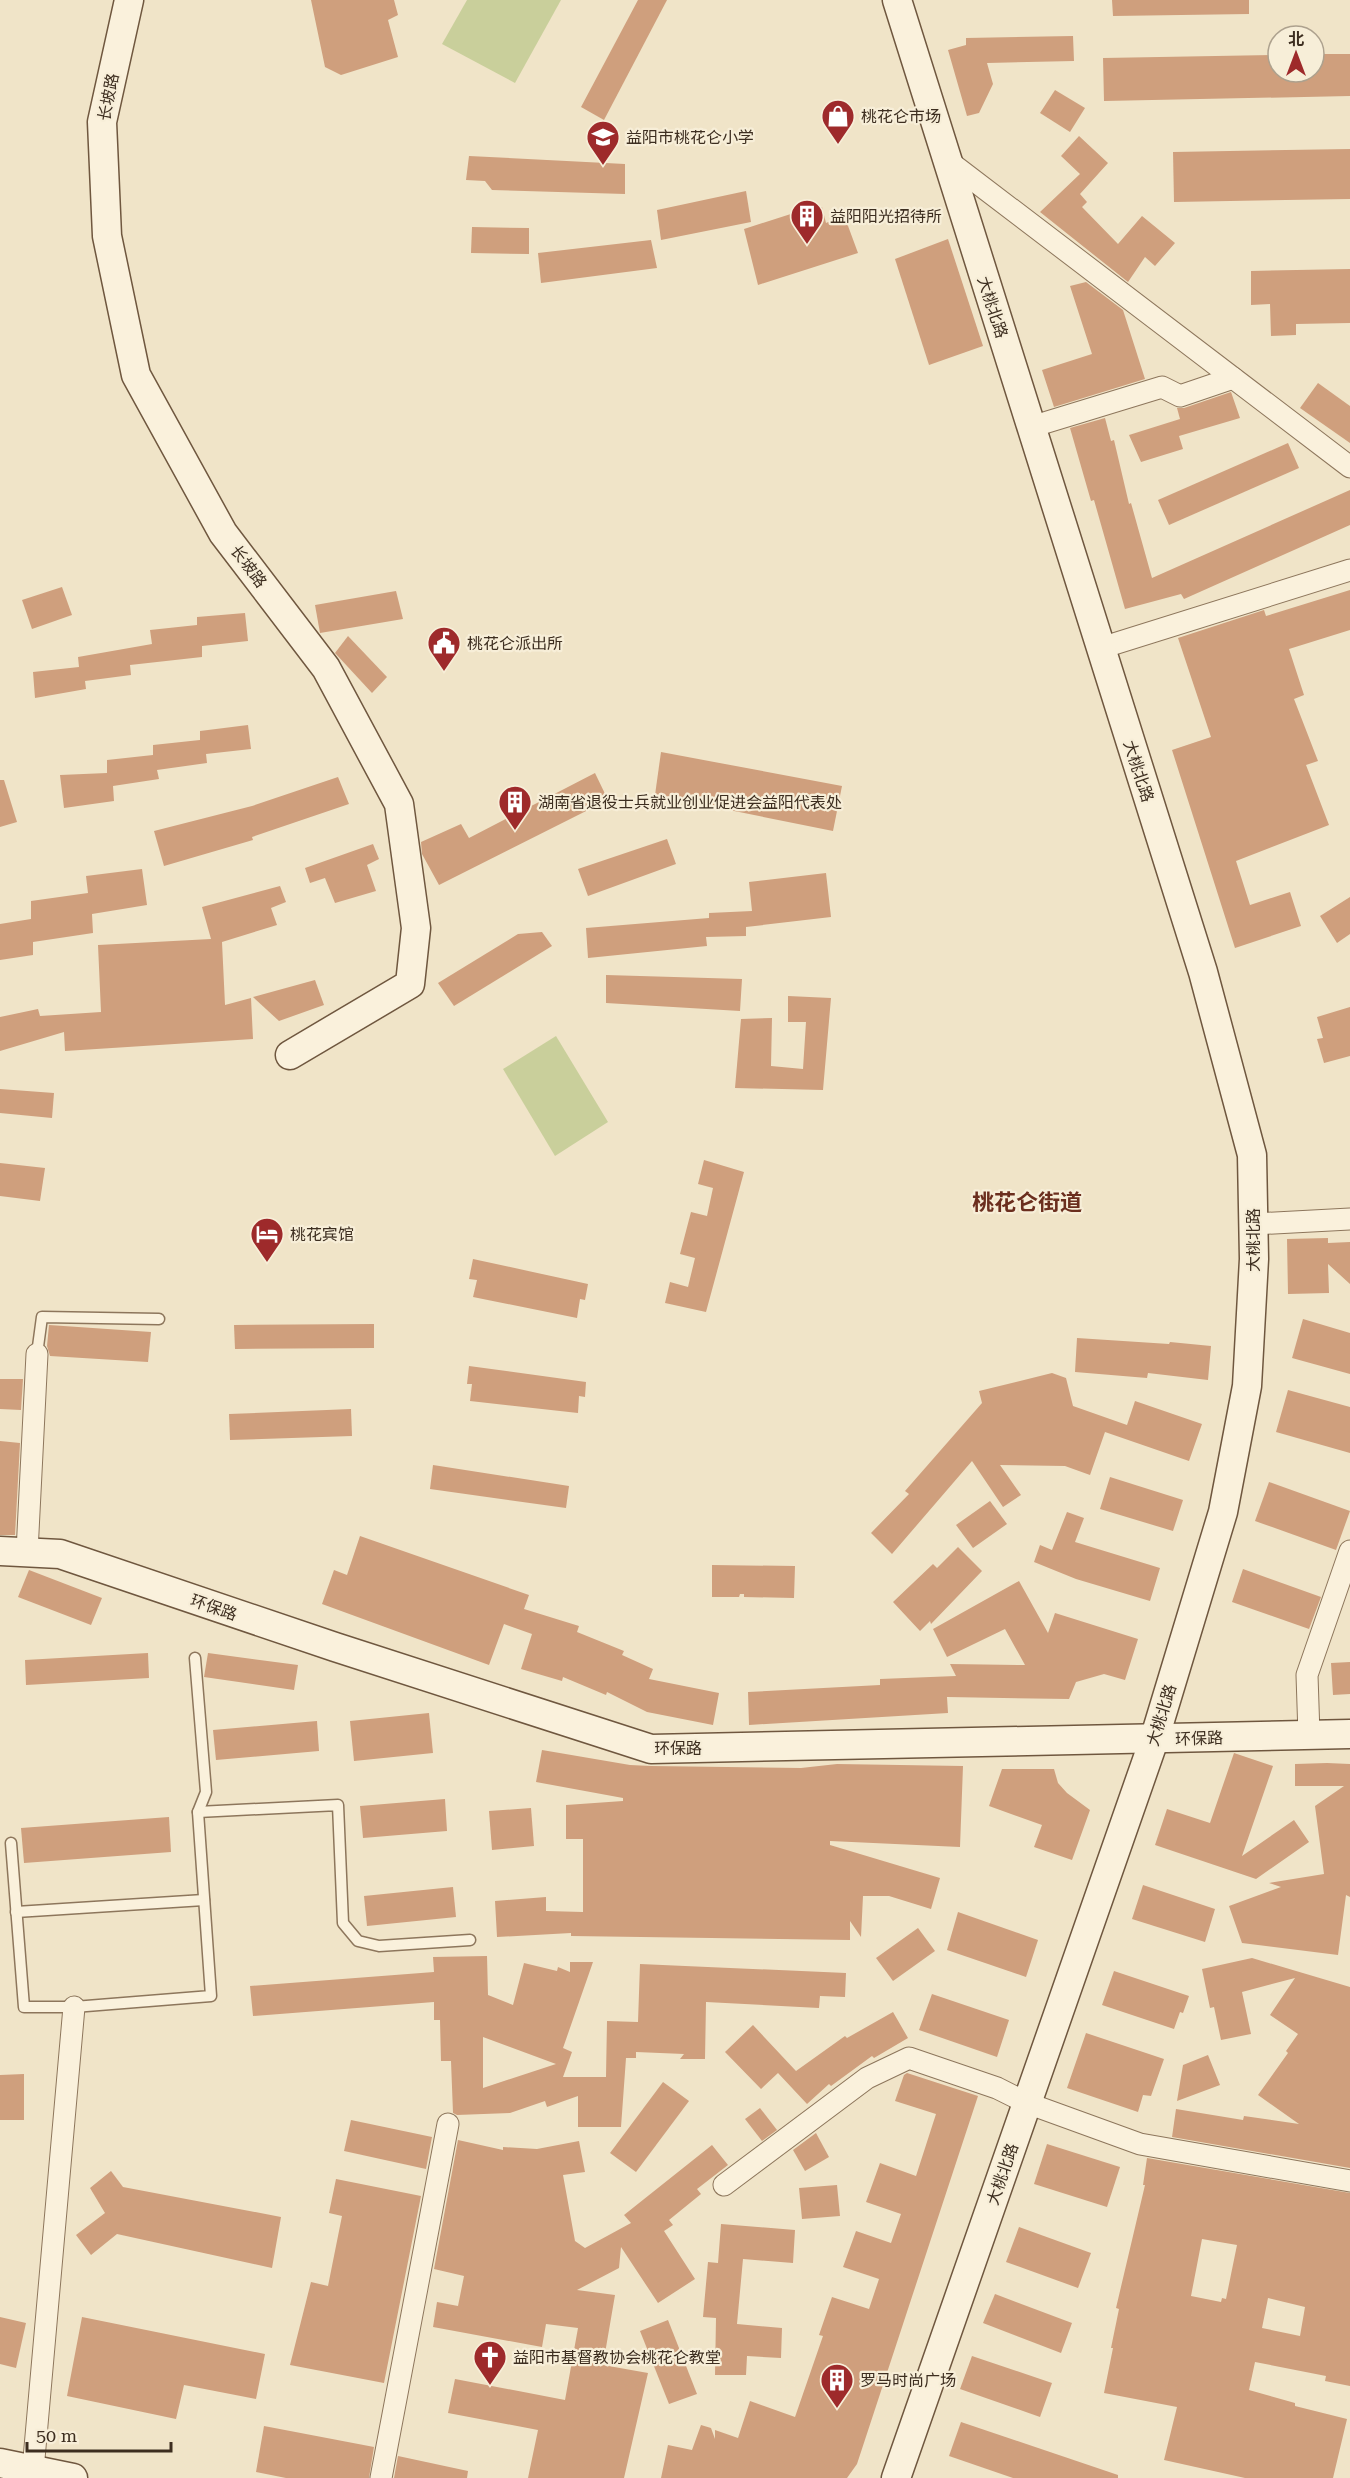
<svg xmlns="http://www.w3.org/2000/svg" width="1350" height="2478" viewBox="0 0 1350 2478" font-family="'Roboto Serif','Noto Sans SC',serif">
<rect width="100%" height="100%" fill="#f0e4c8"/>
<g fill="#c9cf9b">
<polygon points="467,0 561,0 515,83 442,44"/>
<polygon points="556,1036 608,1122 555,1156 503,1069"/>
</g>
<g fill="#cf9f7d" fill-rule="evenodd">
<polygon points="311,0 394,0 398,15 388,20 398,57 341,75 325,67"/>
<polygon points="638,0 667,0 604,120 581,107"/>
<polygon points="1112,0 1249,0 1249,14 1113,16"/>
<polygon points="1073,36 1074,61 987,63 993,84 979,113 967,116 948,50 966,45 966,38"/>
<polygon points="1314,54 1350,54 1350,96 1104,101 1103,58 1278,55 1278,72 1314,72"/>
<polygon points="1055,90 1085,108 1070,132 1040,113"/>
<polygon points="1079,136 1108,163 1080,194 1087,202 1082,207 1118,244 1142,216 1175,243 1155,266 1145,257 1128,282 1040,212 1080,174 1061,156"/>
<polygon points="1350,149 1350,199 1174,202 1173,152"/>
<polygon points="469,156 625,164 625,194 492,190 485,181 466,180"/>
<polygon points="746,191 751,222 661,240 657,210"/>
<polygon points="822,207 826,223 844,215 858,253 758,285 744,229 797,212"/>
<polygon points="472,227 529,228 529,254 471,253"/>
<polygon points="948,239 983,346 929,365 895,259"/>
<polygon points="651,240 657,268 541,283 538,253"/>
<polygon points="1350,269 1350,323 1296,324 1296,335 1271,336 1270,304 1251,305 1251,271"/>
<polygon points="1086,282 1123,310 1145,379 1054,407 1042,370 1092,354 1070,286"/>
<polygon points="1318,383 1350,406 1350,443 1300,408"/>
<polygon points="1231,392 1240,418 1179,436 1183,449 1141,462 1129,435 1180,419 1177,408 1184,408"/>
<polygon points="1105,418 1111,441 1114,440 1129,504 1131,503 1152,578 1350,490 1350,525 1184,599 1181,594 1125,609 1094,500 1091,501 1070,428"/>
<polygon points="1288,443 1299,468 1169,525 1158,500"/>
<polygon points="62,587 72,615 32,629 22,600"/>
<polygon points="1350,590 1350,630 1289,649 1304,695 1294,699 1318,761 1306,765 1329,825 1236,861 1250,905 1290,892 1301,926 1235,948 1172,750 1211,737 1178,638 1264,610 1266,616"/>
<polygon points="396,591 403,619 320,633 315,605"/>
<polygon points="245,613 248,641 202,646 202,657 130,665 131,675 85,681 86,689 35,698 33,672 79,667 78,657 152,644 150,630 197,625 197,617"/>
<polygon points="348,636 387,677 372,693 335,653"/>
<polygon points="248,725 251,749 206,754 207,763 157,770 159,779 113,786 114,801 64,808 60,775 107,773 107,760 153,755 153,745 200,740 200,731"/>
<polygon points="661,752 842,786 833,831 655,795"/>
<polygon points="595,773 608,800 439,885 422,854 421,842 461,824 469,838"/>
<polygon points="338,777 349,804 252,837 253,840 164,866 154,831 252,806"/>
<polygon points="0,780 4,780 17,822 0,827"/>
<polygon points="667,839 676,864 588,896 578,869"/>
<polygon points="373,844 379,859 367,865 376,891 335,903 325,878 310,883 305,868"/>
<polygon points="142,869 147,905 92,914 93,933 33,942 33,955 0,960 0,924 31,919 31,901 88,893 86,876"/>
<polygon points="826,873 831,917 746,927 746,936 706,937 707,946 588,958 586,928 709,918 709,913 752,911 749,882"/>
<polygon points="280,886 286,902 271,908 277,925 222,942 225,1005 251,998 253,1039 65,1051 64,1032 0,1051 0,1017 38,1009 40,1016 101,1012 98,945 211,939 202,907"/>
<polygon points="1350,897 1350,934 1337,943 1320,916"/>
<polygon points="542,932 552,946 454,1006 438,983 518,934"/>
<polygon points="606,975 742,979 740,1011 606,1003"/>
<polygon points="315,980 324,1005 279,1021 253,997"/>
<polygon points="788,996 831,998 823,1090 735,1088 741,1019 772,1018 771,1066 803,1069 806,1022 788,1022"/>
<polygon points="1350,1007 1350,1056 1324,1063 1317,1039 1323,1038 1317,1017"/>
<polygon points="0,1089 54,1093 52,1118 0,1113"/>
<polygon points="704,1160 744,1172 706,1312 665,1303 670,1282 688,1287 695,1258 680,1254 691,1212 707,1216 713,1188 698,1184"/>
<polygon points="0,1163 45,1168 40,1201 0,1196"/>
<polygon points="1328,1238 1328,1243 1350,1242 1350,1284 1328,1264 1329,1293 1288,1294 1287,1239"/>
<polygon points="473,1259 588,1284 585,1300 580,1299 577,1318 473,1297 477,1280 469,1279"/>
<polygon points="1303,1319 1350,1333 1350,1374 1292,1358"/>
<polygon points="374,1324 374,1348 235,1349 234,1325"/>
<polygon points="49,1325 151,1332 148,1362 50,1356 47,1346"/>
<polygon points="1077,1338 1169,1344 1170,1342 1211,1346 1208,1380 1148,1373 1147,1378 1075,1372"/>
<polygon points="469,1366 586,1382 585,1397 579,1396 578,1413 470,1401 472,1384 467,1384"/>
<polygon points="1052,1373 1066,1378 1073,1406 1127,1425 1135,1401 1202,1424 1189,1461 1105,1432 1090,1475 1065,1466 1000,1465 1021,1495 1003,1507 972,1461 892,1554 871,1533 909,1494 905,1491 982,1403 979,1391"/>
<polygon points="0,1379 23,1379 21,1410 0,1409"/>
<polygon points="1288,1390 1350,1407 1350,1453 1276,1432"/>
<polygon points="351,1409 352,1436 230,1440 229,1414"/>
<polygon points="0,1441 20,1443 15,1535 0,1535"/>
<polygon points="433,1465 569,1486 566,1508 430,1489"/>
<polygon points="1110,1477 1183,1500 1173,1531 1100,1509"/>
<polygon points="1269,1482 1350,1511 1336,1550 1255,1521"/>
<polygon points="990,1501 1007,1524 973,1548 956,1525"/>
<polygon points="1067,1512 1084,1518 1075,1542 1160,1568 1150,1601 1076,1579 1034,1562 1040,1545 1052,1550"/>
<polygon points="360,1536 529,1595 524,1609 579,1626 577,1632 624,1651 622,1655 653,1669 649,1679 719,1693 713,1725 647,1712 607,1692 606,1695 563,1677 562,1681 521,1669 532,1634 504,1624 489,1665 322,1604 334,1570 347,1575"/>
<polygon points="958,1547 982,1571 931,1624 930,1621 920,1631 893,1602 933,1564 937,1568"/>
<polygon points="712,1565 795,1566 794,1598 744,1597 744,1594 740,1594 739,1597 712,1597"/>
<polygon points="1243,1569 1321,1597 1309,1629 1232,1602"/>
<polygon points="29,1570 102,1598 91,1625 18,1597"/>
<polygon points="1019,1581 1048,1633 1055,1613 1138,1639 1125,1680 1104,1674 1076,1682 1069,1699 947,1697 948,1713 749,1725 748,1692 880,1685 880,1679 956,1676 950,1664 1025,1665 1005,1629 947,1657 933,1629"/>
<polygon points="148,1653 149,1678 26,1685 25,1660"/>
<polygon points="208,1653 298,1665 294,1690 204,1677"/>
<polygon points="1350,1662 1350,1694 1333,1695 1331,1663"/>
<polygon points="429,1713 433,1753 354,1761 350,1721"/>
<polygon points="317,1721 319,1751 216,1760 213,1730"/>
<polygon points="542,1750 630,1765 651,1766 801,1768 837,1764 963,1766 960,1847 830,1841 830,1845 940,1878 931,1909 889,1896 863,1896 861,1937 850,1921 850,1940 571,1936 571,1933 497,1937 495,1901 546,1897 546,1911 583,1912 583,1839 566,1839 566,1805 623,1801 623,1798 536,1782"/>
<polygon points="1234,1753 1273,1766 1242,1856 1294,1820 1309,1842 1256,1879 1155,1845 1167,1809 1210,1823"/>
<polygon points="1327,1763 1350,1764 1350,1897 1346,1895 1338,1955 1242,1943 1229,1906 1281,1887 1269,1883 1324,1874 1315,1806 1344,1786 1295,1786 1295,1764"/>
<polygon points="1002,1769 1054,1769 1058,1783 1067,1793 1090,1810 1072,1860 1034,1847 1042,1825 989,1806"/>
<polygon points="445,1799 447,1831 363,1838 360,1806"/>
<polygon points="531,1808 534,1846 492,1850 489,1811"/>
<polygon points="169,1817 171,1852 24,1863 21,1828"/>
<polygon points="1143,1885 1215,1909 1205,1942 1132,1919"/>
<polygon points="453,1887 456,1917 367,1926 364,1896"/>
<polygon points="958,1912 1038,1940 1026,1977 947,1950"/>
<polygon points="918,1928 935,1951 893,1981 876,1958"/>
<path d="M487 1956 488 1995 513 2005 524 1963 557 1971 558 1967 570 1972V1962H593L563 2048 572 2052 563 2077H606L607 2021 638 2022 640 1964 846 1973 845 1997 820 1996 819 2008 706 2002 705 2059H680L684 2054 636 2052V2058H626L621 2127H578V2096L547 2107 545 2101 510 2113 457 2115 453 2113 451 2061H441L440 2020H434V2002L253 2016 250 1986 434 1972 433 1957ZM483 2037 556 2064 483 2088Z"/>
<polygon points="1252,1958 1350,1987 1350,2168 1172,2137 1176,2109 1243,2120 1244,2116 1299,2124 1258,2095 1288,2053 1286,2051 1298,2034 1270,2015 1295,1978 1242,1992 1251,2034 1221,2040 1214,2007 1210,2008 1202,1969"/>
<polygon points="1114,1971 1189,1996 1183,2013 1180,2012 1174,2029 1102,2005"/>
<polygon points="932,1994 1009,2020 997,2057 919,2030"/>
<polygon points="893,2012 908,2038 874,2058 872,2056 831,2086 829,2084 807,2104 778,2073 761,2089 725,2052 753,2025 796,2071 845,2036 847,2038"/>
<polygon points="1086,2033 1164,2059 1151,2096 1143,2095 1138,2112 1067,2088"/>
<polygon points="1208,2055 1220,2085 1177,2101 1183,2065"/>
<polygon points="907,2073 978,2096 857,2464 847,2478 661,2478 668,2445 692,2450 701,2425 711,2428 715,2439 715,2430 738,2438 750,2401 795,2417 823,2336 819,2335 832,2297 869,2309 879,2279 843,2267 856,2231 891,2243 901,2214 866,2202 880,2163 916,2176 936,2114 895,2101 904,2075"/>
<polygon points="24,2074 24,2120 0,2120 0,2075"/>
<polygon points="663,2082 689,2101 636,2172 610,2153"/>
<polygon points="760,2108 777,2130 762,2141 745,2119"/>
<polygon points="351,2120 432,2137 426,2169 344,2151"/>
<polygon points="816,2133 829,2157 805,2171 793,2150"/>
<polygon points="458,2140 503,2150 503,2147 537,2149 579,2141 585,2172 563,2175 575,2241 585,2248 631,2223 624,2215 712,2145 728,2165 697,2189 701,2194 669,2220 673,2225 664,2231 695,2279 658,2303 621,2247 619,2268 577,2290 615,2295 603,2365 648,2373 624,2478 528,2478 538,2430 448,2413 455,2379 565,2400 578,2328 546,2324 542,2347 433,2327 437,2302 458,2306 464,2276 434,2269"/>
<polygon points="1047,2144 1120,2167 1107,2207 1034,2184"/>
<path d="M1147 2158 1350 2193V2386L1325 2381 1326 2376 1255 2362 1249 2390 1295 2403V2406L1347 2419 1333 2478H1245L1164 2460 1177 2407 1104 2393 1113 2348H1111L1119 2309 1116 2308 1145 2185H1143ZM1202 2239 1237 2245 1226 2299 1222 2298 1221 2302 1191 2296ZM1268 2298 1305 2307 1300 2336 1262 2328Z"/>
<polygon points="111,2171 123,2187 281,2217 272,2268 117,2234 91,2255 76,2235 105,2213 90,2188"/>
<polygon points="336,2179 421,2196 384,2383 290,2365 311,2282 328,2286 342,2216 329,2213"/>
<polygon points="837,2185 840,2216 802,2219 799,2188"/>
<polygon points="721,2224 795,2230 793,2263 743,2259 737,2324 782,2328 781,2358 747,2356 746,2375 715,2375 716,2318 703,2317 708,2262 718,2263"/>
<polygon points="1019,2227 1091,2253 1078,2288 1006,2262"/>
<polygon points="995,2294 1072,2323 1061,2353 983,2323"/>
<polygon points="0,2317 26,2323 16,2368 0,2364"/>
<polygon points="82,2317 265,2354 256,2399 184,2385 176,2419 67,2396"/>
<polygon points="668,2320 697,2394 669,2404 640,2331"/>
<polygon points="972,2356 1052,2383 1040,2417 960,2389"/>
<polygon points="961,2422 1118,2475 1118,2478 1013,2478 949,2456"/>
<polygon points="264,2426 374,2447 369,2478 286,2478 256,2472"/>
<polygon points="398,2456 468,2471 467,2478 394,2478"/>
</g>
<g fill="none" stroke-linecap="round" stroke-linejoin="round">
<defs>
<g id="lane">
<polyline points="37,1354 42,1317 159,1319"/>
<polyline points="198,1812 338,1805 343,1923 358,1941 379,1946 470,1940"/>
<polyline points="11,1843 24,2007 74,2007 211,1996 198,1812 206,1792 195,1658"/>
<polyline points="16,1912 204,1900"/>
</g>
<g id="street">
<polyline points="947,160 1350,467"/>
<polyline points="1031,427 1162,387 1180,396 1233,378"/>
<polyline points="1101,648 1350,570"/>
<polyline points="1254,1224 1350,1219"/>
<polyline points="27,1552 37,1354"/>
<polyline points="1309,1735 1307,1675 1350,1551"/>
<polyline points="724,2185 867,2078 909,2058 997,2088 1027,2103 1140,2144 1350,2181"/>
<polyline points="33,2470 74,2007"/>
<polyline points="381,2478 448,2124"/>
</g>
<g id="secondary">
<polyline points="129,0 102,122 107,236 136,375 223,533 326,668 399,804 416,928 410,984 290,1055"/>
<polyline points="0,1551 60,1554 335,1647 651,1749 1350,1734"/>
<polyline points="0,2463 73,2478"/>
<polyline points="896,2478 1154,1740 1223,1512 1247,1386 1254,1259 1252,1155 1203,972 897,0"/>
</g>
</defs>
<use href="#lane" stroke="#8d765c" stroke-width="13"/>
<use href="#street" stroke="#8d765c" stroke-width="23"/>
<use href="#secondary" stroke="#6f573f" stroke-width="31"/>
<use href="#lane" stroke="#faf1dc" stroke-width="10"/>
<use href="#street" stroke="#faf1dc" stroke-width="21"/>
<use href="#secondary" stroke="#faf1dc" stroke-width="28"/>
</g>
<defs>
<symbol id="shop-pin" viewBox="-11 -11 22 30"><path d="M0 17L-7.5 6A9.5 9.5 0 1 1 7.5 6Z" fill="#9e2a2b" stroke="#f7eed8"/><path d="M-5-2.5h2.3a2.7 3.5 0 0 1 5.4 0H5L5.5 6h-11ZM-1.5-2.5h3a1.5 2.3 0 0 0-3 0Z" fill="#fff"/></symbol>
<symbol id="school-pin" viewBox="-11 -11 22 30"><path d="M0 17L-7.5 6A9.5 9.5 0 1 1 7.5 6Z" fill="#9e2a2b" stroke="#f7eed8"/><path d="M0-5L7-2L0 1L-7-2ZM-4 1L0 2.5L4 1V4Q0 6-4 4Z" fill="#fff"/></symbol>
<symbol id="building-pin" viewBox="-11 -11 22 30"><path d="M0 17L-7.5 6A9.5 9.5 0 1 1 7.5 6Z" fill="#9e2a2b" stroke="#f7eed8"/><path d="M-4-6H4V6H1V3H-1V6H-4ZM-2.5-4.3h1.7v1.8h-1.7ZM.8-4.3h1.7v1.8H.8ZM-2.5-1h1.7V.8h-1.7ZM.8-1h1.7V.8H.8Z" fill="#fff"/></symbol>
<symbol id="civic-pin" viewBox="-11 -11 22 30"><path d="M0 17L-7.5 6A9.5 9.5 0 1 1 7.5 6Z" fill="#9e2a2b" stroke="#f7eed8"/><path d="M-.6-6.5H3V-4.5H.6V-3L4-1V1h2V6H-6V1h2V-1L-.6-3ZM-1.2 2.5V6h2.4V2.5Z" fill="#fff"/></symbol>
<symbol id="hotel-pin" viewBox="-11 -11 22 30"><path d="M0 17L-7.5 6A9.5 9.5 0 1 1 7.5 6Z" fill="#9e2a2b" stroke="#f7eed8"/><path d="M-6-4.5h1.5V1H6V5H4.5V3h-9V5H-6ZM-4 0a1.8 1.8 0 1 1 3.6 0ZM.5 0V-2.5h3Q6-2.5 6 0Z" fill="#fff"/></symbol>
<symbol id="church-pin" viewBox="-11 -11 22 30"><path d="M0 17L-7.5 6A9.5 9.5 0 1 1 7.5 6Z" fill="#9e2a2b" stroke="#f7eed8"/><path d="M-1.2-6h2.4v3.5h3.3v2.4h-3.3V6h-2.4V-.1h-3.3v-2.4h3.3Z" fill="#fff"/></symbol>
</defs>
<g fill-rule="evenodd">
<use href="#shop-pin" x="819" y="97" width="38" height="52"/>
<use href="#school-pin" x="584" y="118" width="38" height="52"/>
<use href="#building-pin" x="788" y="197" width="38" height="52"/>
<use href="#civic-pin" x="425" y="624" width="38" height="52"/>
<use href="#building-pin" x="496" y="783" width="38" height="52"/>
<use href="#hotel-pin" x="248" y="1215" width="38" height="52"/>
<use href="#church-pin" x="471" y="2338" width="38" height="52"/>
<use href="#building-pin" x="818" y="2361" width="38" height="52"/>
</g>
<g text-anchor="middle" stroke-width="4.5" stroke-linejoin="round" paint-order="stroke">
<g font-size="16" fill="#3d2e20" stroke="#f7eed8">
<text transform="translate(108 97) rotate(-79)" y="6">长坡路</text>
<text transform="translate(993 307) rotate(72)" y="6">大桃北路</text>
<text transform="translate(249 566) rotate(53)" y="6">长坡路</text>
<text transform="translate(1139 771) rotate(72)" y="6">大桃北路</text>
<text transform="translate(1253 1240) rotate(-90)" y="6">大桃北路</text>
<text transform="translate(214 1607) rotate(19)" y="6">环保路</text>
<text transform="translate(1161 1715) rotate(-73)" y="6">大桃北路</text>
<text transform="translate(1199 1738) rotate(-2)" y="6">环保路</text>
<text x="678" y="1754">环保路</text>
<text transform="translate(1002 2174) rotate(-71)" y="6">大桃北路</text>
</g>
<g font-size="16" fill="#3d2e20" stroke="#f7eed8" text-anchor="start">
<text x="861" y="122">桃花仑市场</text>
<text x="626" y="143">益阳市桃花仑小学</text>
<text x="830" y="222">益阳阳光招待所</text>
<text x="467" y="649">桃花仑派出所</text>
<text x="538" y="808">湖南省退役士兵就业创业促进会益阳代表处</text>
<text x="290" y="1240">桃花宾馆</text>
<text x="513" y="2363">益阳市基督教协会桃花仑教堂</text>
<text x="860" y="2386">罗马时尚广场</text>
</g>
<g font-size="22" font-weight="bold" fill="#6b2e1e" stroke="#f7eed8">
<text x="1027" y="1210">桃花仑街道</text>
</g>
</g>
<g transform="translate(1296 54)"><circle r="28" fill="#f7eed8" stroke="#ada18e" stroke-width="1.5"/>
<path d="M0-4.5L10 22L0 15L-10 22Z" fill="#9e2a2b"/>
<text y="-9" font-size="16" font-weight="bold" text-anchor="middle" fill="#3d2e20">北</text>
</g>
<path d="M27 2442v9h144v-9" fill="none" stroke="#3d2e20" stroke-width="3"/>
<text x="36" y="2442" font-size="18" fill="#3d2e20" stroke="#f7eed8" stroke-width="4.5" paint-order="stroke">50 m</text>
</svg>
